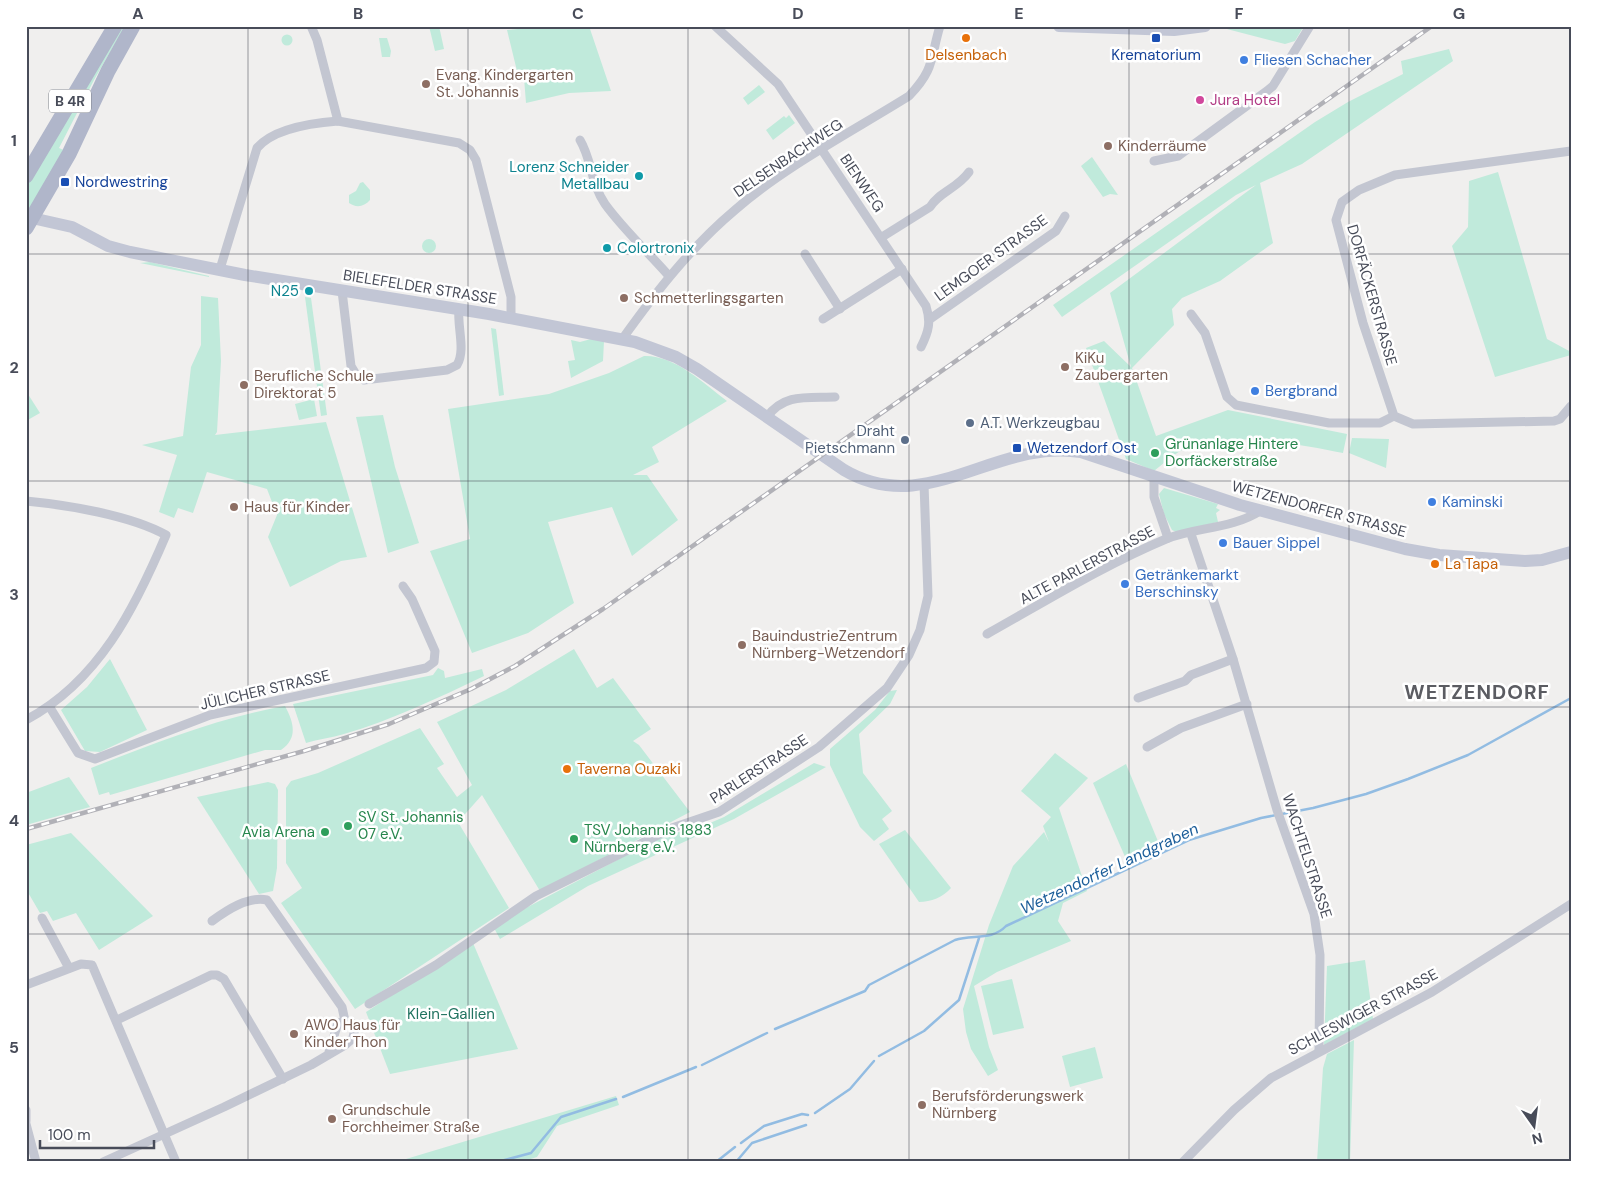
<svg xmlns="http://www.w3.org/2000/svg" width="1597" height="1188" viewBox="0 0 1597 1188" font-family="'DM Sans',sans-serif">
<rect width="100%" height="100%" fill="#f0efee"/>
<g fill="#c0eadb">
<polygon points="119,26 125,26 94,80 59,148 66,151 26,221 26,184"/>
<polygon points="429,26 439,26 444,49 435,51"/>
<polygon points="547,26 589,26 611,91 569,93 526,103 524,78 517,71 507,30"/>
<polygon points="1229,26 1304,26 1295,41 1285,44 1223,28"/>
<circle cx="287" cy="40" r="5.5"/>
<polygon points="379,38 387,38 391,51 390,57 382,57"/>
<path d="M1449 49 1453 61 1302 164 1260 183 1273 243 1220 281 1182 298 1172 309 1174 325 1132 368 1156 436 1228 410 1347 434 1343 453C1296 444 1227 429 1182 450 1173 455 1163 464 1154 471L1126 459 1086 348 1104 341 1131 367 1110 293 1256 185 1236 195 1062 317 1053 305 1315 122 1348 102 1403 74 1401 61Z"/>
<polygon points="759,85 765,92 748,105 743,98"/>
<polygon points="789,115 795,123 773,140 766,130 784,116 786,118"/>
<polygon points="1092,157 1118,195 1110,194 1103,197 1081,166"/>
<polygon points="1498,172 1547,339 1571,352 1571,355 1495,377 1452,246 1468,227 1469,181"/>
<path d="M363 182 370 190V200C364 207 356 208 349 203V195L356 191 360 183Z"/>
<circle cx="429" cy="246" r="7"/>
<polygon points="150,262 209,276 209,277 140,263"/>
<polygon points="201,296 218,298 221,361 217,432 215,435 326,422 367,557 341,561 290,587 268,537 277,515 267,489 207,472 193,513 178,508 174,518 159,512 177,455 142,445 183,436 191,367 201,345"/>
<polygon points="305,297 311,298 327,415 321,416"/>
<polygon points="491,328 496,329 504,395 499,396"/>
<polygon points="591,339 604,341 603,361 571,378 568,361 575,360 571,340 580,342"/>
<path d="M644 356C675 355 703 383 727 401L652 447 659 462 633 475H647L678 520 632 556 612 507 548 522 574 603 528 633 472 653 430 551 470 539 448 409 549 394 609 373Z"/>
<polygon points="26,391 40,413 26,421"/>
<polygon points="314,399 317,416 299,420 295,404"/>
<polygon points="383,415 395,467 419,543 388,553 356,417"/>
<polygon points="1352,438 1389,439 1386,468 1349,453"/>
<polygon points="1164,488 1218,504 1216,508 1220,510 1216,513 1218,522 1176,532 1172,530 1164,514 1159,494"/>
<polygon points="574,649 597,688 613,678 651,729 633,741 639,745 690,812 540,891 482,795 458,822 509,908 355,1009 281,903 302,888 286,863 286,788 291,781 318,773 420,728 444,764 437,768 457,797 472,785 437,722 506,690"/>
<polygon points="110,659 147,730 100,752 85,751 61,710 87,687"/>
<path d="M438 668 444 671 445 678 482 669 484 676C438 698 392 720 344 734 332 738 318 739 306 743L293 704 433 675Z"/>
<polygon points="897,690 890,704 859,734 863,773 892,811 882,819 889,829 874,841 860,827 830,765 830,749 875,710 890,691"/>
<path d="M285 706C294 723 298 738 281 750H265L110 795 109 792 99 795 91 768C155 743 217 718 285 706Z"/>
<polygon points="1055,753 1088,778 1059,808 1087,891 1063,903 1058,921 1071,941 997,972 974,986 989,1047 998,1070 988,1076 971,1049 966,1032 963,1009 989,925 1013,866 1044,832 1049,842 1043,826 1051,817 1021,791"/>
<polygon points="814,763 826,767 734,819 588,886 500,939 494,928 522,910 663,836 703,826 724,817"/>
<polygon points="1126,764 1162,851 1129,866 1093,783"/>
<polygon points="69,777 90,807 26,825 26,793"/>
<polygon points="268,782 275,784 278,790 277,868 273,891 259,894 197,797"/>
<path d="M905 830 951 888C943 897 931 902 919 902L879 844Z"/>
<polygon points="71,833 153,916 99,950 76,913 53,921 47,911 40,913 26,889 26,845"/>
<polygon points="473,943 518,1049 390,1074 366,1012"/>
<polygon points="1365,960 1373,1019 1324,1045 1327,966"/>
<polygon points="1012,979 1024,1028 993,1035 981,986"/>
<polygon points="1354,1040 1350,1162 1317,1162 1323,1068 1327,1054"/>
<polygon points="1095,1047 1103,1078 1070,1087 1062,1056"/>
<polygon points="616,1096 619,1105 557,1126 537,1157 521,1162 396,1162"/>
</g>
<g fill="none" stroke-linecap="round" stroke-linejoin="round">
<g stroke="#92bce2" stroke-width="2.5">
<path d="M775 1029 865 991 869 985 955 940C972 934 992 941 1006 926L1189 840 1261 818 1313 808 1366 794 1408 779 1468 755 1571 698"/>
<polyline points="879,1056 924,1031 959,1000 979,938"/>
<polyline points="702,1065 767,1033"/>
<polyline points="623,1097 696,1067"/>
<polyline points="815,1113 850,1089 874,1061"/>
<polyline points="741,1143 764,1126 802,1114 808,1115"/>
<polyline points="497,1162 531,1153 561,1117 616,1099"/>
<polyline points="716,1162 735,1147"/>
<polyline points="736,1162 752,1143 806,1125"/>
</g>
<g stroke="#c3c6d1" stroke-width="9">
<polyline points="311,26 317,40 338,121"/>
<path d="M715 26 778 84 926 306C931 322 929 331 921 347"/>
<path d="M580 140C592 160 591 184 605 204 623 229 648 252 669 276"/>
<polyline points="1571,151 1395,175 1359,190 1342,202 1336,220 1363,323 1394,416 1413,424 1554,421 1560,419 1571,406"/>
<polyline points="1154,161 1178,156 1267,91 1273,86 1310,26"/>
<path d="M882 237 930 207C939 192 958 188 969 172"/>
<polyline points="805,254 840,309"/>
<path d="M220 269 257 148C274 128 312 123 338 121L459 143 470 150 476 160 511 297V318"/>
<path d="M342 291 351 366 357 376 364 380 447 370 457 365C466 350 457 327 459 309"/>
<polyline points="1191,314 1205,333 1227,397 1236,405 1329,423 1380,423 1394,416"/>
<polyline points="823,319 902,269"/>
<polyline points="930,319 1056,231 1065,216"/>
<path d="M623 338C656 292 691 247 735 210 784 167 853 131 909 96 935 69 930 59 940 26"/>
<path d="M767 417C784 393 808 398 835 397"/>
<polyline points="1154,478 1154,497 1168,538"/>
<path d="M26 501C67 505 130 515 166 535 135 608 99 681 26 720"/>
<polyline points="1191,534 1233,659 1277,810 1314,914 1320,955 1319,1050"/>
<path d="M987 634C1046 601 1104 565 1166 539 1196 527 1232 529 1260 511"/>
<polyline points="1138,698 1185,681 1191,675 1233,659"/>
<polyline points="49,706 78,753 95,759 210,715 426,668 434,662 435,651 412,599 403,586"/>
<polyline points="1147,747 1181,728 1247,704"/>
<polyline points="42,918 69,968"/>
<path d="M212 921C227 910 248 896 267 900L342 1007 345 1021"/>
<polyline points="26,985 81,964 92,965 176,1162"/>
<polyline points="369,1004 436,965 536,896 672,828 719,812 819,747 887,688 909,655 920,630 928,596 924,484"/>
<polyline points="117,1020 211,975 217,975 224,979 283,1079"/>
<polyline points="26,1110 26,1121"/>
<polyline points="26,1124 36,1162"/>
<polyline points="103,1162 224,1107 311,1065 345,1045 353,1038 355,1028 351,1022 345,1021 338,1023 329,1052"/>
<polyline points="1183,1162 1234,1110 1271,1078 1432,992 1571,904"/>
</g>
<g stroke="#c2c6d5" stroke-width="12">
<polyline points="1059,26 1174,30 1205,26"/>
<path d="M32 218 72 227 108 246 130 252 245 275 489 314 635 342 676 357 697 369 844 470C927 519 995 438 1081 452L1240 505 1405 549 1439 555 1525 561 1542 560 1571 552"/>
</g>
<g stroke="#b0b6ca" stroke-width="15">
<polyline points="26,176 115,26"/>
<polyline points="26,228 69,154 108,71 133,26"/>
</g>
<defs>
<polyline id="rail" points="26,829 304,751 389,724 471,689 515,666 603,609 1432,26"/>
</defs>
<use href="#rail" stroke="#b1b1b7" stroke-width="4.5"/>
<use href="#rail" stroke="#fff" stroke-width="2.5" stroke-dasharray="8" stroke-linecap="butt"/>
</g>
<path fill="none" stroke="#484c59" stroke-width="1" stroke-opacity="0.55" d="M248 26V1162M468 26V1162M688 26V1162M909 26V1162M1129 26V1162M1349 26V1162M26 254H1571M26 481H1571M26 707H1571M26 934H1571"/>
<g fill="#e8710a" stroke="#fff" stroke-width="2">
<circle cx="966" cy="38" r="5"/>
<circle cx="1435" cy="564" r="5"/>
<circle cx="567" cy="769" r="5"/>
</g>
<g fill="#1a4fb4" stroke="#fff" stroke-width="2">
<rect x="1151" y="33" width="10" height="10" rx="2.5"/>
<rect x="60" y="177" width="10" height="10" rx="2.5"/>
<rect x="1012" y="443" width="10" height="10" rx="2.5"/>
</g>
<g fill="#3f7fe0" stroke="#fff" stroke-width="2">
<circle cx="1244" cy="60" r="5"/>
<circle cx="1255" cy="391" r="5"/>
<circle cx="1432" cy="502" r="5"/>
<circle cx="1223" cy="543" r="5"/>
<circle cx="1125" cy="584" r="5"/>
</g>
<g fill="#8d6e63" stroke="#fff" stroke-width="2">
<circle cx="426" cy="84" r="5"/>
<circle cx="1108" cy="146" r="5"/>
<circle cx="624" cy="298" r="5"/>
<circle cx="1065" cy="367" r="5"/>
<circle cx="244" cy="385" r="5"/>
<circle cx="234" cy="507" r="5"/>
<circle cx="742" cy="645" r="5"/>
<circle cx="294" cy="1034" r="5"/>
<circle cx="922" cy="1105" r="5"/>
<circle cx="332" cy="1119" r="5"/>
</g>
<circle fill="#d1479c" stroke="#fff" stroke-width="2" cx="1200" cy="100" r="5"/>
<g fill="#0f9aa8" stroke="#fff" stroke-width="2">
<circle cx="639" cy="176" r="5"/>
<circle cx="607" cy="248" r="5"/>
<circle cx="309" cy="291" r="5"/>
</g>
<g fill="#5c6f8a" stroke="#fff" stroke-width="2">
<circle cx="970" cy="423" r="5"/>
<circle cx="905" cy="440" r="5"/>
</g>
<g fill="#2e9e5b" stroke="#fff" stroke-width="2">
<circle cx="1155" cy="453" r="5"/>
<circle cx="348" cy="826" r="5"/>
<circle cx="325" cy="832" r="5"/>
<circle cx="574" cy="839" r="5"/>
</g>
<g text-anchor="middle" stroke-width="5" stroke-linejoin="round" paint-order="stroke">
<rect fill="#fff" stroke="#7f828b" stroke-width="1" x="49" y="89.5" width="42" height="23" rx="4"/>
<g font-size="14" font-weight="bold" fill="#484c59">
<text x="70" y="106">B 4R</text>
</g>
<g font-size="15" fill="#c56008" stroke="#fff" text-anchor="start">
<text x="966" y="60" text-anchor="middle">Delsenbach</text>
<text x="1445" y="569">La Tapa</text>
<text x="577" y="774">Taverna Ouzaki</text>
</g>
<g font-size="15" fill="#164399" stroke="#fff" text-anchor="start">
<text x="1156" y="60" text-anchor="middle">Krematorium</text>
<text x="75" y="187">Nordwestring</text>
<text x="1027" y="453">Wetzendorf Ost</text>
</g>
<g font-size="15" fill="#366cbe" stroke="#fff" text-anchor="start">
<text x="1254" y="65">Fliesen Schacher</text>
<text x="1265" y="396">Bergbrand</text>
<text x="1442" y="507">Kaminski</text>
<text x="1233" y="548">Bauer Sippel</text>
<text x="1135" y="580">Getränkemarkt<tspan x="1135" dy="17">Berschinsky</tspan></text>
</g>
<g font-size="15" fill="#785e54" stroke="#fff" text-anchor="start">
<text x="436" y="80">Evang. Kindergarten<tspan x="436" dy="17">St. Johannis</tspan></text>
<text x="1118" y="151">Kinderräume</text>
<text x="634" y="303">Schmetterlingsgarten</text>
<text x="1075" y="363">KiKu<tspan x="1075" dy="17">Zaubergarten</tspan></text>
<text x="254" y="381">Berufliche Schule<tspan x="254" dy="17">Direktorat 5</tspan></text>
<text x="244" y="512">Haus für Kinder</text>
<text x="752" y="641">BauindustrieZentrum<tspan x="752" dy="17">Nürnberg-Wetzendorf</tspan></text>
<text x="304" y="1030">AWO Haus für<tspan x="304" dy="17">Kinder Thon</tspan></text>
<text x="932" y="1101">Berufsförderungswerk<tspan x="932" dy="17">Nürnberg</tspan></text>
<text x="342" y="1115">Grundschule<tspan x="342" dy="17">Forchheimer Straße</tspan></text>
</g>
<g font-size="15" fill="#b23c85" stroke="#fff" text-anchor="start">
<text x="1210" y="105">Jura Hotel</text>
</g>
<g font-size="15" fill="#484c59" stroke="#fff">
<text transform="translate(788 158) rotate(-34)" y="5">DELSENBACHWEG</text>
<text transform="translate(862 183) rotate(56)" y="5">BIENWEG</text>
<text transform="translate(991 258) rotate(-36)" y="5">LEMGOER STRASSE</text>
<text transform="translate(420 287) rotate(9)" y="5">BIELEFELDER STRASSE</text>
<text transform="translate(1372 295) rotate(74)" y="5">DORFÄCKERSTRASSE</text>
<text transform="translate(1319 509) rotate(15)" y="5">WETZENDORFER STRASSE</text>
<text transform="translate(1087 565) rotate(-28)" y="5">ALTE PARLERSTRASSE</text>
<text transform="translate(265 690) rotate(-13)" y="5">JÜLICHER STRASSE</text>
<text transform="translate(759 769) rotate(-33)" y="5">PARLERSTRASSE</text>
<text transform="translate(1307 856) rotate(72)" y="5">WACHTELSTRASSE</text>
<text transform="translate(1363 1012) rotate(-28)" y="5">SCHLESWIGER STRASSE</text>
</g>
<g font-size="15" fill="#0d838f" stroke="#fff" text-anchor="end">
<text x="629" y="172">Lorenz Schneider<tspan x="629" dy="17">Metallbau</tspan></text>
<text x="617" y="253" text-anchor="start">Colortronix</text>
<text x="299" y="296">N25</text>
</g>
<g font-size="15" fill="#4e5e75" stroke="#fff" text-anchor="start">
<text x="980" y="428">A.T. Werkzeugbau</text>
<text x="895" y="436" text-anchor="end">Draht<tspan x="895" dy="17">Pietschmann</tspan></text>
</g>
<g font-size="15" fill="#27864d" stroke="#fff" text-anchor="start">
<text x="1165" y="449">Grünanlage Hintere<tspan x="1165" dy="17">Dorfäckerstraße</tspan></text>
<text x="358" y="822">SV St. Johannis<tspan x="358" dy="17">07 e.V.</tspan></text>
<text x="584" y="835">TSV Johannis 1883<tspan x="584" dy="17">Nürnberg e.V.</tspan></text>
<text x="315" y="837" text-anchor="end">Avia Arena</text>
</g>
<g font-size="15" fill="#207360" stroke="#fff">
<text x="451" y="1019">Klein-Gallien</text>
</g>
<g font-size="16" font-style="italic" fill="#1b5d99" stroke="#fff">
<text transform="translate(1109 868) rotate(-25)" y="6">Wetzendorfer Landgraben</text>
</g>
<g font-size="20" font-weight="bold" letter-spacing="1" fill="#5b5c62" stroke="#fff">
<text x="1477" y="699">WETZENDORF</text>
</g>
</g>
<rect width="1597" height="1188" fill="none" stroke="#ffffff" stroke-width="55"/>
<g transform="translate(1534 1126) rotate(166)" stroke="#ffffff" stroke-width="4" paint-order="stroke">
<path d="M0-4L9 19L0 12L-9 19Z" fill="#484c59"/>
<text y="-8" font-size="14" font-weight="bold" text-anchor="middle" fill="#484c59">N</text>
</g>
<path d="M40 1140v8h114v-8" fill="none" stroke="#484c59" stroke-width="2.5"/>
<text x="48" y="1140" font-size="15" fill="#484c59" stroke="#ffffff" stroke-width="4" paint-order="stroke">100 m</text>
<rect x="28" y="28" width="1542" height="1132" fill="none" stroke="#484c59" stroke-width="2"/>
<g font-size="16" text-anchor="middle" font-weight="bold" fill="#484c59">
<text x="138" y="19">A</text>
<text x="358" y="19">B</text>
<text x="578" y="19">C</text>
<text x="798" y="19">D</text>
<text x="1019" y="19">E</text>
<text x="1239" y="19">F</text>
<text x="1459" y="19">G</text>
<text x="14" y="146">1</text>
<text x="14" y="373">2</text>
<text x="14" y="600">3</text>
<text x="14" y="826">4</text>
<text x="14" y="1053">5</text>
</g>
</svg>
